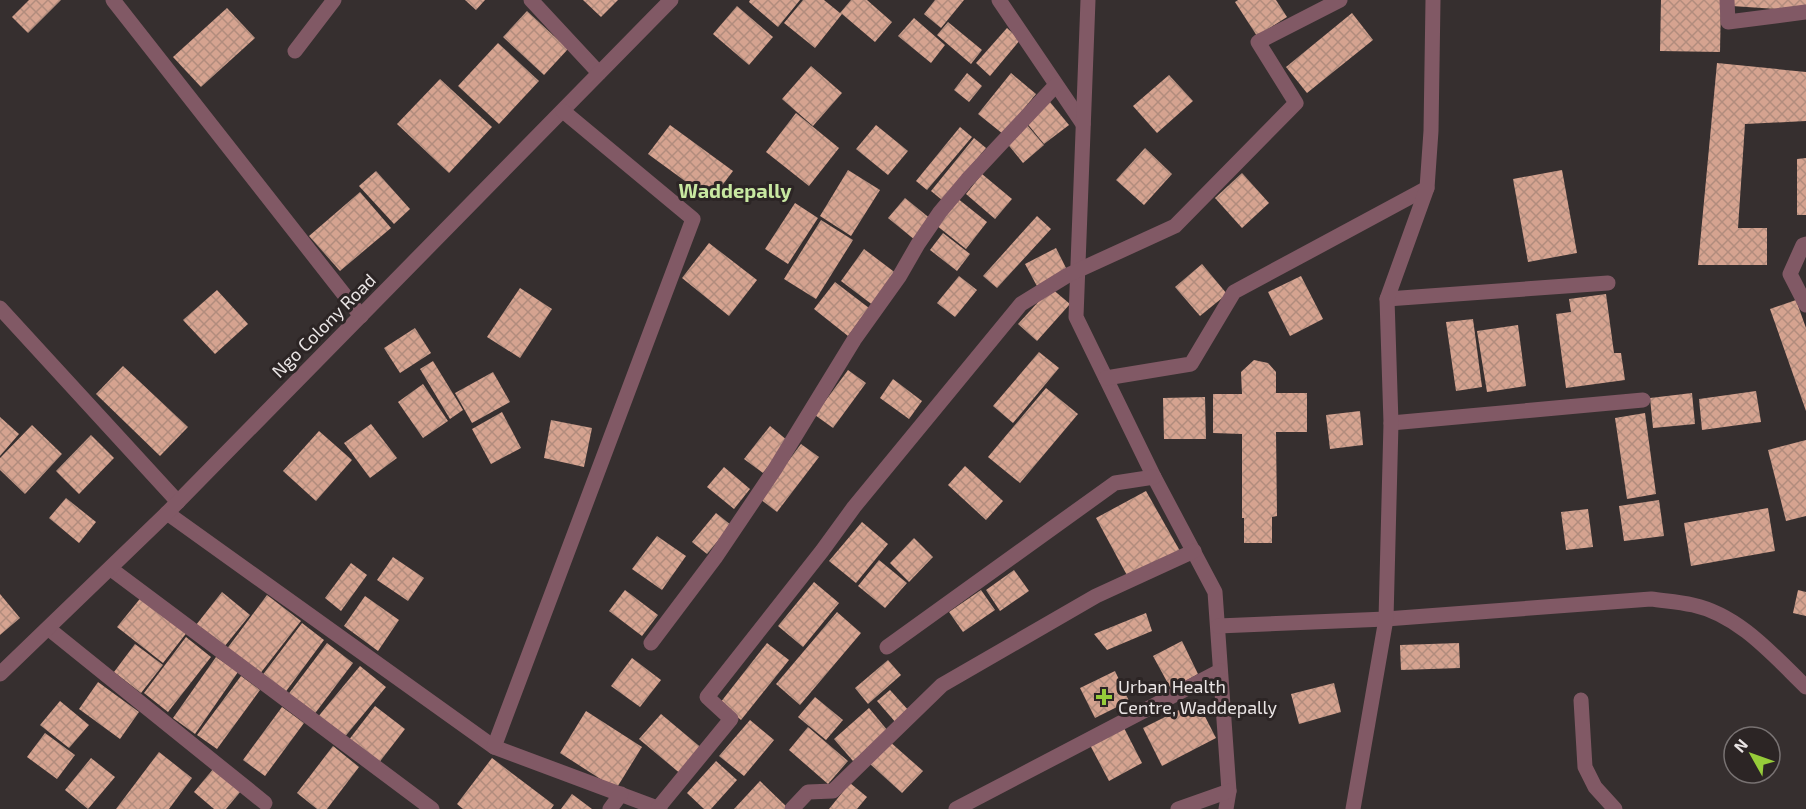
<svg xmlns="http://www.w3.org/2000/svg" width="1806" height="809" viewBox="0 0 1806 809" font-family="'Exo 2',sans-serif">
<defs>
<pattern id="building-cross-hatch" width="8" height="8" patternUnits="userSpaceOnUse" patternTransform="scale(1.5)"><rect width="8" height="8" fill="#d5a390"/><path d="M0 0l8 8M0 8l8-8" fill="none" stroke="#b18c7d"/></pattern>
</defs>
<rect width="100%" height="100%" fill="#362f2f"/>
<g fill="url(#building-cross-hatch)">
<polygon points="29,0 61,0 28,33 12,17"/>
<polygon points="465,0 485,0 476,10"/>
<polygon points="583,0 618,0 601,17"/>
<polygon points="750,0 800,0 778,27 749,2"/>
<polygon points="803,0 824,0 840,13 851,0 867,0 892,22 875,42 842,14 815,48 784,23"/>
<polygon points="935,0 964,0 941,28 924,14"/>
<polygon points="1238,0 1276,0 1287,17 1257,36 1235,2"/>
<polygon points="1661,0 1721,0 1720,52 1660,51"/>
<polygon points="1732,0 1806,0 1806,11 1732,6"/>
<polygon points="737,6 773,37 749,65 713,34"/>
<polygon points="227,8 255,38 201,87 173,57"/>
<polygon points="527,11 568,49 544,75 503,37"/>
<polygon points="1352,13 1373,40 1307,93 1286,67"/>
<polygon points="914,18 945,45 931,63 898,36"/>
<polygon points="948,22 982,50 971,64 937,35"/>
<polygon points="1007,28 1020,40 990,76 976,63"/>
<polygon points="498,43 539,81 499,124 458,86"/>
<polygon points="1717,63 1806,72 1806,121 1745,124 1738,228 1767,228 1767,265 1698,265"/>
<polygon points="811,66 842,93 813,126 782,99"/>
<polygon points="967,73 982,86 969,102 954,90"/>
<polygon points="1011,73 1036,94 1003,134 978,114"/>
<polygon points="1169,75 1193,101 1157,133 1133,106"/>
<polygon points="440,79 492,127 449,173 397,124"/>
<polygon points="1050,102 1069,125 1044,144 1026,122"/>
<polygon points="796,113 839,148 809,186 766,152"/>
<polygon points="670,125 733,171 711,200 648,154"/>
<polygon points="876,125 908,151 888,175 856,149"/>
<polygon points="1027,125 1044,145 1023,163 1006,142"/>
<polygon points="960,127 972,137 927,190 916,181"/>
<polygon points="974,138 986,148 942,200 931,191"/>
<polygon points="1145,148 1172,174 1144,205 1116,180"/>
<polygon points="1806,158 1806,215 1797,215 1797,159"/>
<polygon points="848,170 880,190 851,236 820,216"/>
<polygon points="1562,170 1577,253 1528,262 1513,179"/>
<polygon points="376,171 410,209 394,224 359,186"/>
<polygon points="1242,173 1269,203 1242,228 1215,198"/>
<polygon points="982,174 1012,199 995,219 966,194"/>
<polygon points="360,192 391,228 340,271 309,236"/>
<polygon points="905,198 932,220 915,240 888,218"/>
<polygon points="957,198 987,222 966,249 936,225"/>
<polygon points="795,203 818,218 788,264 765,249"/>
<polygon points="1037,216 1051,229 997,288 983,276"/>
<polygon points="821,220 853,240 816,299 784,279"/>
<polygon points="943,233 970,254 957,271 930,250"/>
<polygon points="709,243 757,280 729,316 682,278"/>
<polygon points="1056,248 1068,272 1038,288 1025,264"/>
<polygon points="864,249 897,274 874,306 841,281"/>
<polygon points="1202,264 1227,294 1200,316 1175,287"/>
<polygon points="959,276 977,290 955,317 937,303"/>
<polygon points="1301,276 1323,319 1290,336 1268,292"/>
<polygon points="835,282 869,308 848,336 814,309"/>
<polygon points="520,288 552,309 520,358 487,337"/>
<polygon points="1051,288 1070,304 1037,341 1018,324"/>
<polygon points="217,290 248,324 215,354 183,320"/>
<polygon points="1606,294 1614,353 1621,353 1625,380 1566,388 1556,314 1571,312 1569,299"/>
<polygon points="1796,300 1806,328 1806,411 1770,309"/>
<polygon points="1473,319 1482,387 1456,391 1446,322"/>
<polygon points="1518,325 1526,386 1487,392 1477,331"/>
<polygon points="415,328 431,353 400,373 384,348"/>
<polygon points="1039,352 1059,368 1013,423 993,406"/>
<polygon points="1254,360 1268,363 1276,372 1276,393 1307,393 1307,432 1276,432 1277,516 1272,517 1272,543 1244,543 1244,518 1242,518 1242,434 1213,433 1213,394 1242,394 1241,372"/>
<polygon points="433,361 463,410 450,419 420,369"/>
<polygon points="123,366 188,427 160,456 96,394"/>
<polygon points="848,370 866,383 833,428 815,415"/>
<polygon points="493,372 510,402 472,423 455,393"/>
<polygon points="893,379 922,401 909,419 880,398"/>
<polygon points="423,384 448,421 423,438 398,402"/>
<polygon points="1046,388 1078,414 1020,483 988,457"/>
<polygon points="1756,391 1761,422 1702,430 1699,399"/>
<polygon points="1692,393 1695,424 1653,428 1650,398"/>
<polygon points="1205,397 1206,439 1164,439 1163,398"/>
<polygon points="1360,411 1363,445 1330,449 1326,415"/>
<polygon points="502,412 521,448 491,464 472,429"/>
<polygon points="1645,413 1656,494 1627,499 1615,418"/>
<polygon points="0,417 19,434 0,456"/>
<polygon points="551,420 592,428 584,467 544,458"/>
<polygon points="371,424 397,458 370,478 344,443"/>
<polygon points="32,425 62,454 25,494 0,470 0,458"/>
<polygon points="770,426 788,441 763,473 744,459"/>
<polygon points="319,431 352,460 316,501 283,471"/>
<polygon points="91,435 114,458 79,494 56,471"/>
<polygon points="1806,440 1806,516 1786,521 1768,450"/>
<polygon points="801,444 819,457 777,512 760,499"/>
<polygon points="965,466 1003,501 986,520 948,485"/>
<polygon points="724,467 750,489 734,509 707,487"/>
<polygon points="1146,491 1180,551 1129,579 1096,518"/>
<polygon points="66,498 96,522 79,543 49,518"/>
<polygon points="1659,500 1664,536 1624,541 1619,506"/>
<polygon points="1768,508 1775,551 1691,566 1684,523"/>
<polygon points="1588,509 1593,547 1566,550 1561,512"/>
<polygon points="716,513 731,525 707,554 692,542"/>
<polygon points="862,522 888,544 856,583 829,561"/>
<polygon points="657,536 686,556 662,590 632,569"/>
<polygon points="914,538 933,557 909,582 890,563"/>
<polygon points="393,557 424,578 408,601 377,580"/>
<polygon points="879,560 907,583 885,608 858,586"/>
<polygon points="351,563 367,575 341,611 325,598"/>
<polygon points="1014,570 1029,591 1000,611 986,590"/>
<polygon points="814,582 839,603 803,647 778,626"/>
<polygon points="625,590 658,615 642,636 609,611"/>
<polygon points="981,590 995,610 963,632 949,612"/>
<polygon points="1798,590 1806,592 1806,616 1793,613"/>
<polygon points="222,592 250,615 224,647 196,625"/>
<polygon points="0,594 20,618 0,635"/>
<polygon points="143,595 188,631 163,663 117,627"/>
<polygon points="267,595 301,621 259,675 226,650"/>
<polygon points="365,596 399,620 378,651 344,626"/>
<polygon points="837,612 861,633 800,705 776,684"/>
<polygon points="1146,613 1152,631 1107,650 1094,634"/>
<polygon points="302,623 324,640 284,694 261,677"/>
<polygon points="186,637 211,657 168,712 144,693"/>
<polygon points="1182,641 1198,674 1171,689 1153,656"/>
<polygon points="327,643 353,663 313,716 287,696"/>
<polygon points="767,643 789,660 741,720 720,703"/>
<polygon points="1459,643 1460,668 1401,670 1400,645"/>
<polygon points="135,644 163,665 141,693 114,672"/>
<polygon points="216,657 238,672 195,734 173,718"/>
<polygon points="632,658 661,680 640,707 611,686"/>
<polygon points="888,660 901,675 868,704 855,688"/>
<polygon points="360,666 386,687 343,739 317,718"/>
<polygon points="1115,671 1129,701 1095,718 1080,688"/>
<polygon points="241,676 260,690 217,749 197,735"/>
<polygon points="98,682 139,712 120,739 79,709"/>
<polygon points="1334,683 1341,712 1299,724 1291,694"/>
<polygon points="890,690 910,712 897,724 877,701"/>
<polygon points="815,697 843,720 826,740 798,717"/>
<polygon points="60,701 89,725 69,748 40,725"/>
<polygon points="1197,701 1216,738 1162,766 1143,728"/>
<polygon points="375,706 405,729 378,764 348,741"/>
<polygon points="282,707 304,723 265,776 243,760"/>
<polygon points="869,708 888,731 853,761 834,739"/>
<polygon points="586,711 642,747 616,789 560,753"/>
<polygon points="661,714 704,750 682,775 639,739"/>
<polygon points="750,720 774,740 744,776 719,756"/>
<polygon points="1123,726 1142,763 1109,781 1090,745"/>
<polygon points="808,727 848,761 828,784 789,750"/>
<polygon points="45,733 75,755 57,779 27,757"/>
<polygon points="889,741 923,771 902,793 869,763"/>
<polygon points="333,746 359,767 327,809 317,809 297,793"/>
<polygon points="159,752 192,778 169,809 116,809"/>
<polygon points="91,758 115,777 88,809 65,790"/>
<polygon points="492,758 554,805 551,809 463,809 457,804"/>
<polygon points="716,761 737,780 711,809 704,809 687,793"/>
<polygon points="214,768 241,791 226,809 214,809 194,792"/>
<polygon points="760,781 789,809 734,809"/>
<polygon points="850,783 867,797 857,809 829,809"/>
<polygon points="572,794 592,809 561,809"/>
</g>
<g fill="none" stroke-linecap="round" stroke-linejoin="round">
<g stroke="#815965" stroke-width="15">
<polyline points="113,0 361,316"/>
<polyline points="531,0 599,73"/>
<polyline points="999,0 1083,124"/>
<polyline points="1088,0 1076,317 1154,477 1215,592 1229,791 1226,809"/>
<polyline points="1727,0 1728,22 1806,12"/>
<polyline points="295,51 334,0"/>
<polyline points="1806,244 1803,245 1790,274 1806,305"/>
<polyline points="1387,299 1608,283"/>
<polyline points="0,308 178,502"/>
<polyline points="1106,378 1191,364 1234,292 1427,188"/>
<polyline points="1391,423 1643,400"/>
<polyline points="167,513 494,747 660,809"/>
<polyline points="111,569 432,809"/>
<path d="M1218 626 1386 619 1651 599C1665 601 1679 602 1693 605 1739 615 1773 655 1806 687"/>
<polyline points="49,629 265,803"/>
<polyline points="651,643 715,558 775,469 854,340 899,277 918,244 940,212 967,180 1056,85"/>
<polyline points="887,647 1115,483 1154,477"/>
<polyline points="0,674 167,513 671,0"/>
<polyline points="1581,700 1585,767 1595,787 1615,809"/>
<polyline points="494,747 693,219 563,111"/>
<polyline points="658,808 731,719 707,697 822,551 854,507 1021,304 1068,275 1175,226 1296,103 1258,42 1340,0"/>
<polyline points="610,809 621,794"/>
<polyline points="792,809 808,792 833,791 942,685 1096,596 1194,551"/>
<polyline points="956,809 1220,671"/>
<polyline points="1178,809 1229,791"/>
<polyline points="1353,809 1386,619 1391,423 1387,299 1427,188 1431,131 1433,0"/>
</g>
</g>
<path fill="#96cc3a" stroke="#2c2525" stroke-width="2" d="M1101 688h6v6h6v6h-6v6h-6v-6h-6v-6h6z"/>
<g text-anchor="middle" stroke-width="6" stroke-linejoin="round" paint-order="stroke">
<g font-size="18" fill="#eae5e5" stroke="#2c2525">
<text transform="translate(324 326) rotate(-45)" y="6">Ngo Colony Road</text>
</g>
<g font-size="18" fill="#eae5e5" stroke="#2c2525" text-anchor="start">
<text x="1118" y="693">Urban Health<tspan x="1118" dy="21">Centre, Waddepally</tspan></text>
</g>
<g font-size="20" font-weight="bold" fill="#c8e8a1" stroke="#2c2525">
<text x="735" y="198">Waddepally</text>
</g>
</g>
<g transform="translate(1752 755) rotate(310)"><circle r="28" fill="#2c2525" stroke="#787272" stroke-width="1.5"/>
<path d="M0-4.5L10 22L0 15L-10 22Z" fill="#96cc3a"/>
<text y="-9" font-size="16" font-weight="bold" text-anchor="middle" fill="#eae5e5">N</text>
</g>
</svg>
